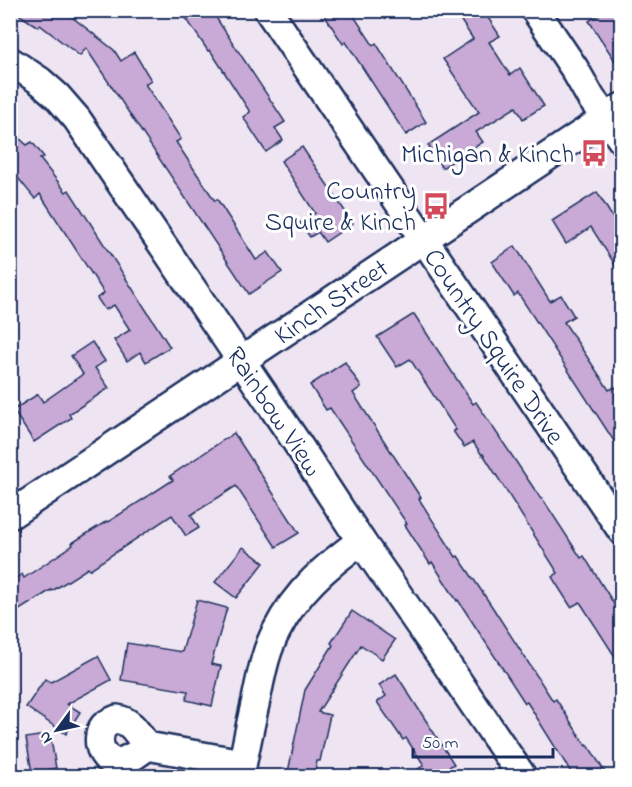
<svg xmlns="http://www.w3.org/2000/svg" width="632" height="787" viewBox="0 0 632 787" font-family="'Indie Flower',sans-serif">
<rect width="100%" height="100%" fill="#efe5f2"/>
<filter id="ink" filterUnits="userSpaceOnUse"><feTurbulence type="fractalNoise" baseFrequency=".0167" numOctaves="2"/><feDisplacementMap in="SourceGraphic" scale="12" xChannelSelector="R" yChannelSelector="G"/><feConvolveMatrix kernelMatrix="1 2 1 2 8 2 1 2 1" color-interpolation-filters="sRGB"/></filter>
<g filter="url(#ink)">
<g fill="#c9a9d5" stroke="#1b2f5e" stroke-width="1.5">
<polygon points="12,10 63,10 114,50 121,61 134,52 151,80 145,84 181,139 176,142 215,201 217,199 256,260 268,252 282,272 249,294 86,48 80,56 40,25 38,27"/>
<polygon points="198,10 211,10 285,122 275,128 283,140 266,152 243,117 250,112 210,50 208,51 186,18"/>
<polygon points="321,10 350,10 373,45 376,43 426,122 406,135 346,42 343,44"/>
<polygon points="454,10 483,10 500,36 489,42 510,75 520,68 544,106 523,119 516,107 476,132 483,142 442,168 428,145 479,112 443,59 473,39"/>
<polygon points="606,10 621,10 621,70 589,21"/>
<polygon points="10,130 27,145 32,142 44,157 40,159 66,192 69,190 170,347 146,362 140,352 127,361 114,340 130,330 114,305 105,310 97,298 104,293 40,194 35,199 10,168"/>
<polygon points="302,147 353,223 325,242 318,232 310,237 300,223 315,213 281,161"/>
<polygon points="597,192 621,231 621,274 591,227 566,244 552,221"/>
<polygon points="515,246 550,301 561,295 574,316 564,322 609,390 615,387 621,398 621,452 518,293 514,296 492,262"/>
<polygon points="414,314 473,404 476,402 541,499 542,498 581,558 584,556 621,615 621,666 580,602 571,607 552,577 558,573 483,454 482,455 473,442 464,447 453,431 456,430 410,359 397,367 377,337"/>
<polygon points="92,342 105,361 95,368 109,388 69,414 71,418 34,442 13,410 38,394 43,402 83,374 71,356"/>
<polygon points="345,362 361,387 353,393 421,498 419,499 456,557 458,556 491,605 553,701 556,699 586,746 588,745 608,777 574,777 527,702 525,703 458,600 457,601 432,562 430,564 405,525 407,524 330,408 326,410 310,385"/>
<polygon points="234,433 299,533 276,547 236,486 191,515 199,528 186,536 172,515 89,570 88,568 52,591 51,590 10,616 10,582 22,574 24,578 73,545 72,543 107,521 108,522 173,480 170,476"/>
<polygon points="243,547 264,563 236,598 215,582"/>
<polygon points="197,600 227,608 211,664 221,666 212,706 186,700 188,691 121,680 127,643 182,652"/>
<polygon points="352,611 395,640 382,659 361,645 318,712 330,715 320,761 317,761 314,777 287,777 305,690 333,645 331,643"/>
<polygon points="98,656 111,680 67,704 80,712 66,734 26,707 45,679 51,682"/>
<polygon points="396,674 454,764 444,770 448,777 406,777 424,765 406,738 403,740 377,702 386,696 379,685"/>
<polygon points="50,734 56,768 32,773 26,738"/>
</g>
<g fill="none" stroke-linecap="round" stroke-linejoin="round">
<defs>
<g id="minor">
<polyline points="268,10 622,531"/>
<polyline points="535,10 574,68 591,98 622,140"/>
<polyline points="10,61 40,81 57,96 77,119 295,440 361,541 445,662 522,776"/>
<polyline points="10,515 622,107"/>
<path d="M117 719C132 721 138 735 147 746 140 752 132 758 123 761 103 767 93 740 104 726 107 723 113 721 117 719Z"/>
<polyline points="147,746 242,763"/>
<path d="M240 776C245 751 250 726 256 700 261 677 265 651 277 630 296 592 327 565 361 541"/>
</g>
</defs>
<use href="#minor" stroke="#1b2f5e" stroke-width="32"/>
<use href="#minor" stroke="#fff" stroke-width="27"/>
</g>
</g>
<defs>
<symbol id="bus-bare" viewBox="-9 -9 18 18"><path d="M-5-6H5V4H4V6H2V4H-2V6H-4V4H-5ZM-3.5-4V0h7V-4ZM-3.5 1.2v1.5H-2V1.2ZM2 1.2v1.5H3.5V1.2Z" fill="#d1495b" stroke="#fff" stroke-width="2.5" paint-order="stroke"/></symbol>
</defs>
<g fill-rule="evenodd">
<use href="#bus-bare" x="575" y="134" width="38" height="38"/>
<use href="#bus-bare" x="417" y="187" width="38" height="38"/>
</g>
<g text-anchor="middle" stroke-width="6" stroke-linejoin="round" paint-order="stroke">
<g font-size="27" fill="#1b2f5e" stroke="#fff" text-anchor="end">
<text x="574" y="162">Michigan &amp; Kinch</text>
<text x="416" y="199">Country<tspan x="416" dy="31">Squire &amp; Kinch</tspan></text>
</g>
<g font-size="27" fill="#1b2f5e" stroke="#fff">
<text transform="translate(331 301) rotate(-34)" y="9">Kinch Street</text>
<text transform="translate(495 346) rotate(56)" y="9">Country Squire Drive</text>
<text transform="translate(275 411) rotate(56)" y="9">Rainbow View</text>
</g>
</g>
<rect width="632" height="787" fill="none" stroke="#fff" stroke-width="36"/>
<rect x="18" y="18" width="596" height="751" fill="none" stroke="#1b2f5e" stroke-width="2" filter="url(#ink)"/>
<g transform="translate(57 730) rotate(237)" stroke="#ffffff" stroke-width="4.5" paint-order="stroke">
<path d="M0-4.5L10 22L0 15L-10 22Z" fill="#1b2f5e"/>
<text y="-9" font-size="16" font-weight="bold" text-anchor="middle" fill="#1b2f5e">N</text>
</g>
<path d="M413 748v9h140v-9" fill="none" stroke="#1b2f5e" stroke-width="3"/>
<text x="422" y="748" font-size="18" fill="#1b2f5e" stroke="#ffffff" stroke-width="4.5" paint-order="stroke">50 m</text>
</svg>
